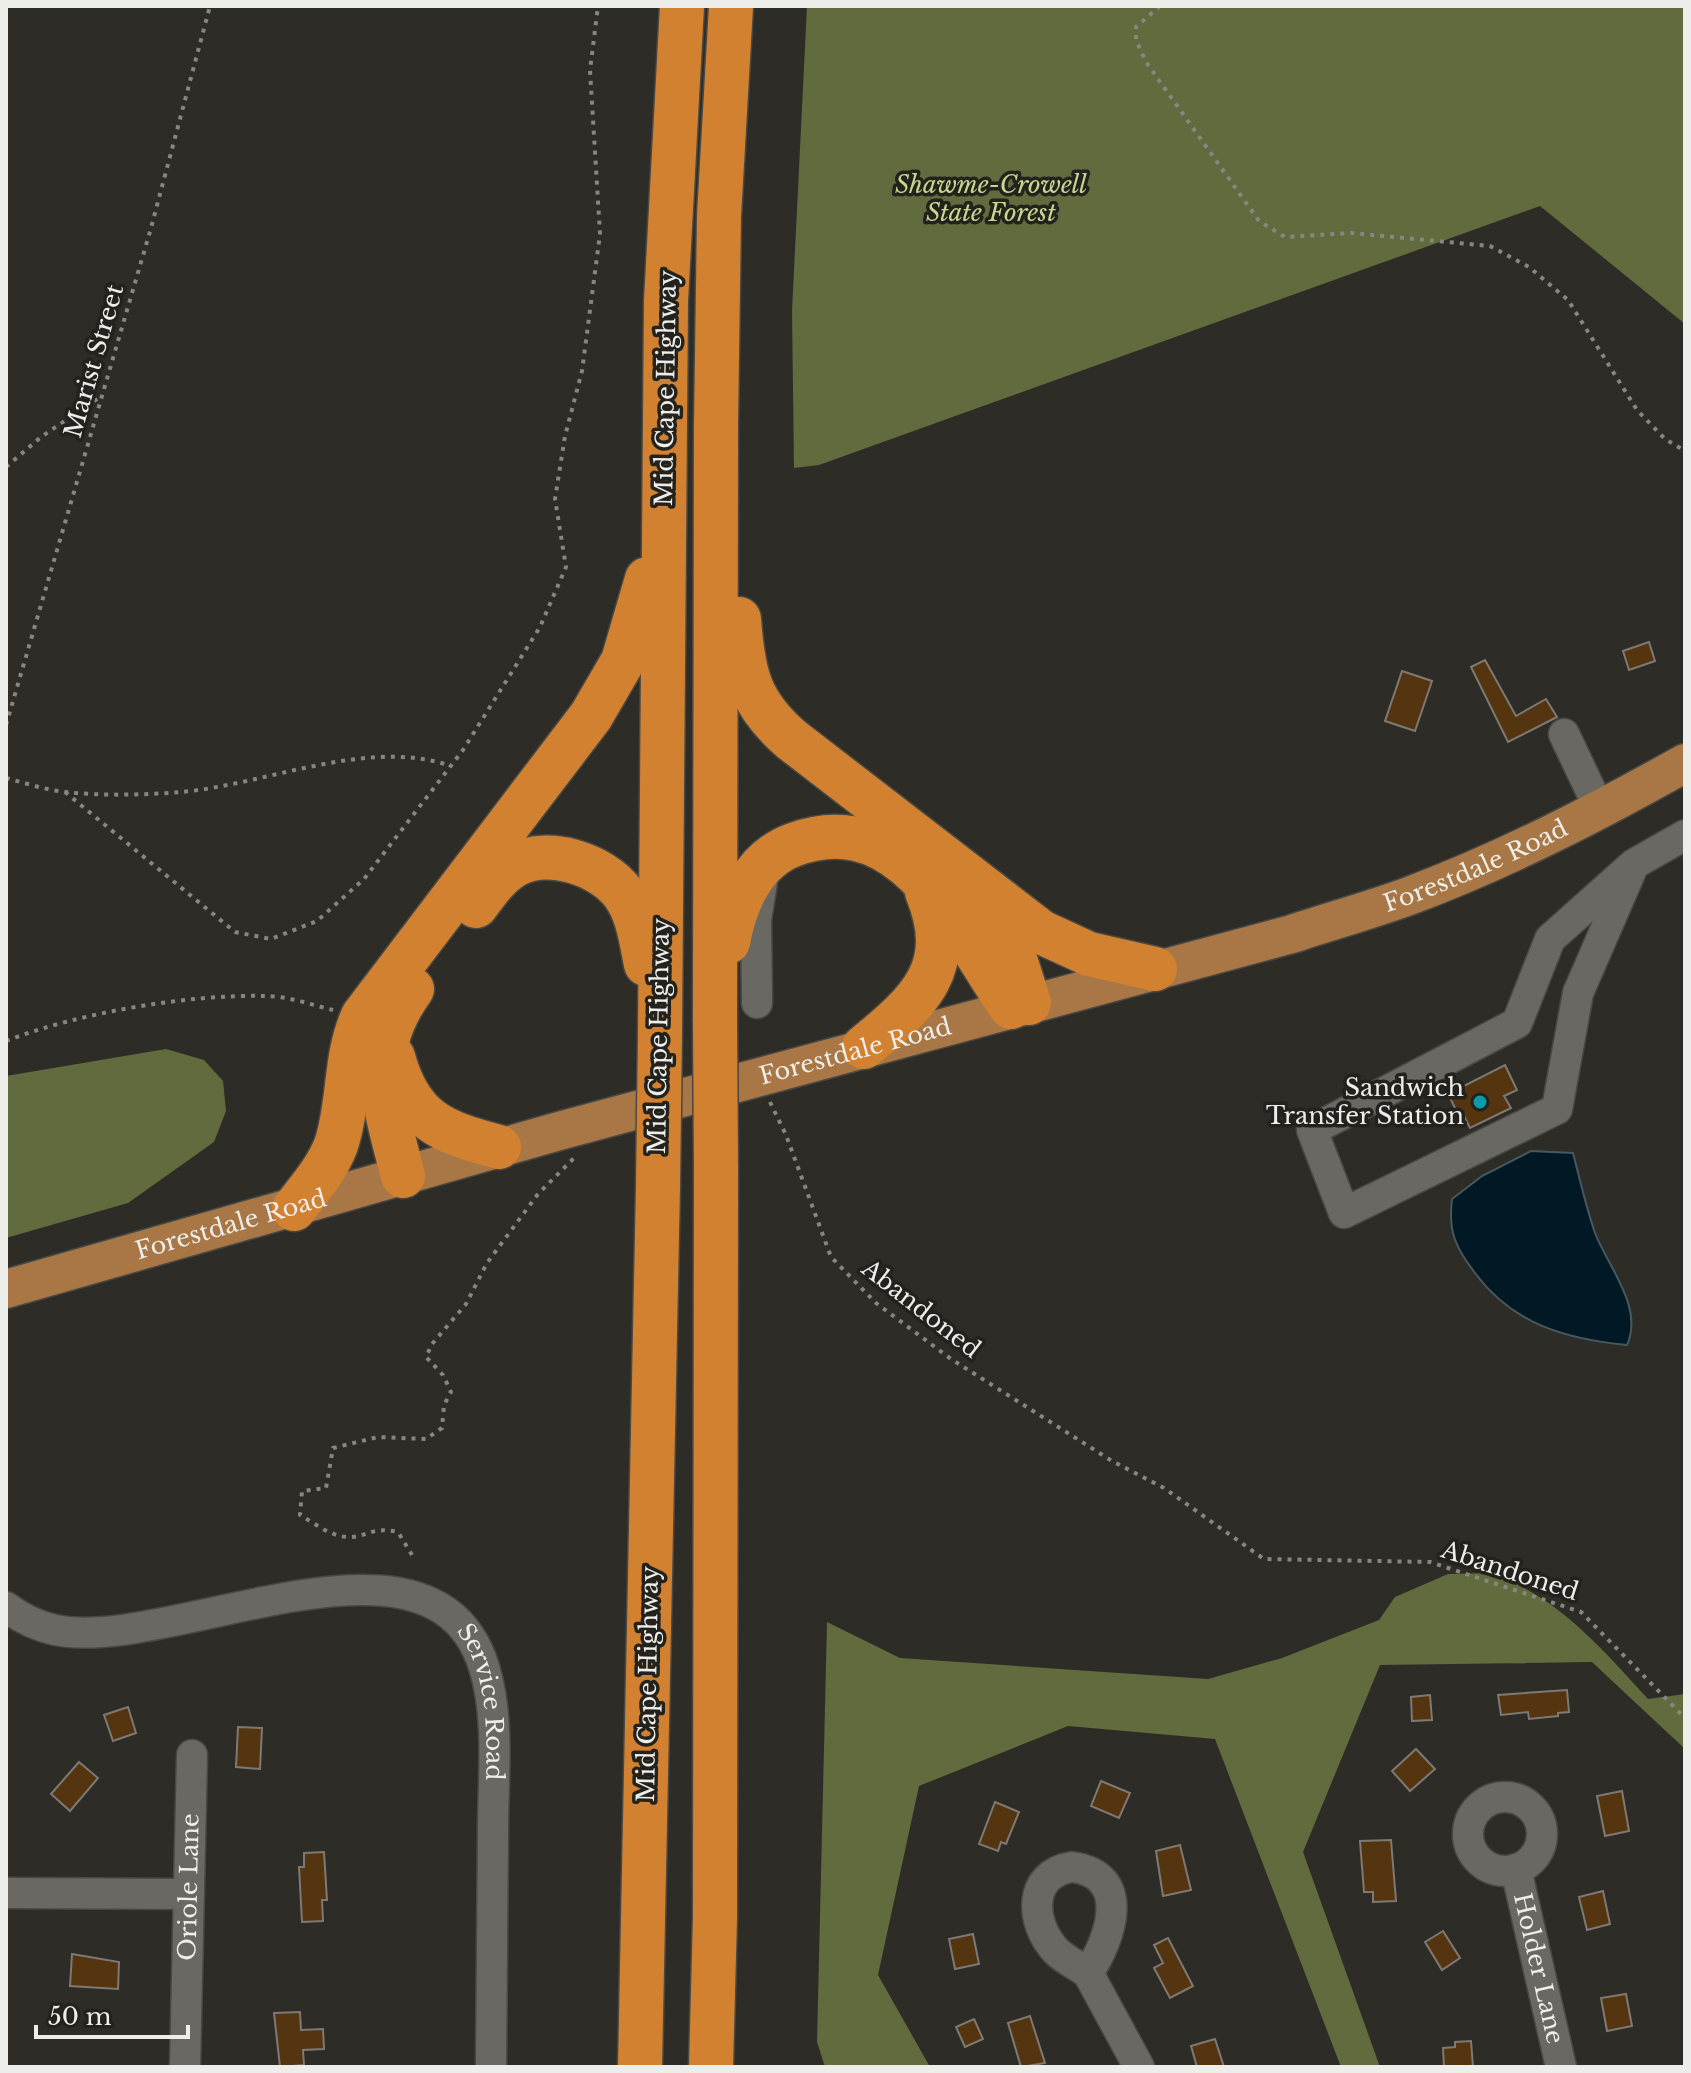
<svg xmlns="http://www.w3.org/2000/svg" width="1691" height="2073" viewBox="0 0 1691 2073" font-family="'Libre Baskerville',serif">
<rect width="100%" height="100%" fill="#2d2c26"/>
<g fill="#626b3d">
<polygon points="807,6 1685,6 1685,324 1540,206 819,465 794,468 792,311"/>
<polygon points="166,1049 204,1060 223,1081 226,1111 214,1142 128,1203 6,1238 6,1076"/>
<path d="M1489 1573C1556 1594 1602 1649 1648 1699L1685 1694V1749L1592 1662 1380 1665 1303 1852 1380 2067H1341L1215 1739 1068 1726 919 1786 878 1975 930 2067H825L817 2042 827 1622 900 1658 1208 1679 1282 1658 1379 1620 1395 1597 1448 1574Z"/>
</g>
<path fill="#001925" stroke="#475960" stroke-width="2" d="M1531 1151 1573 1153C1580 1180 1586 1207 1595 1233 1608 1267 1644 1307 1627 1345 1565 1339 1513 1324 1475 1273 1455 1247 1448 1231 1452 1199L1482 1176Z"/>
<g fill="#553510" stroke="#7e7974" stroke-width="2">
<polygon points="1649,642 1655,661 1629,670 1623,651"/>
<polygon points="1485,660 1516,716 1546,699 1557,717 1508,742 1471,667"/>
<polygon points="1402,671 1432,681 1415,731 1385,721"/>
<polygon points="1505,1065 1517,1090 1504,1096 1511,1108 1470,1128 1464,1116 1460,1118 1448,1094"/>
<polygon points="1567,1690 1569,1712 1558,1713 1558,1716 1529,1719 1528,1712 1501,1715 1498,1695"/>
<polygon points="1430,1695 1432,1720 1412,1721 1411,1697"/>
<polygon points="128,1707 136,1733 113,1741 104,1715"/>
<polygon points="238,1727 262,1728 260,1769 236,1767"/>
<polygon points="1416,1749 1435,1769 1410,1791 1392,1771"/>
<polygon points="79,1762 98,1778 70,1811 51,1794"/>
<polygon points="1101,1781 1130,1793 1119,1818 1091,1806"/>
<polygon points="1622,1791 1629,1831 1605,1836 1597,1796"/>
<polygon points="995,1802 1019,1812 1006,1844 1001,1842 998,1851 979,1844"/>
<polygon points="1391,1840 1396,1901 1373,1902 1373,1892 1364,1892 1360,1841"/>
<polygon points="1180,1845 1191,1890 1163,1896 1156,1851"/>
<polygon points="324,1852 327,1900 322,1900 323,1921 302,1922 299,1867 304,1867 304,1853"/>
<polygon points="1603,1891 1610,1924 1587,1930 1579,1897"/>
<polygon points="1443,1931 1460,1958 1442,1970 1425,1942"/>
<polygon points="973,1934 979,1964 955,1969 949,1939"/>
<polygon points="1168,1938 1193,1986 1170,1998 1154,1968 1163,1963 1154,1945"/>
<polygon points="72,1954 119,1962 118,1989 70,1986"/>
<polygon points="1626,1994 1632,2026 1607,2031 1601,1998"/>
<polygon points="300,2012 301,2030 323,2029 324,2049 303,2050 304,2065 280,2067 274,2013"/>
<polygon points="1030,2016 1045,2063 1021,2067 1008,2023"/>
<polygon points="974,2019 983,2039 965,2047 956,2027"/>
<polygon points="1215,2039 1224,2067 1197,2067 1191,2046"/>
<polygon points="1471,2041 1473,2067 1444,2067 1443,2048 1455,2047 1455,2042"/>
</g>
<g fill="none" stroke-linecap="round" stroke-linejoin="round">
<defs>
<g id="minor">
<polyline points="1564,734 1600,810"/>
<polyline points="1634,864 1578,993 1557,1109 1344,1213 1312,1130 1517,1023 1550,939 1634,864 1685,835"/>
<polyline points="757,1003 756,920 762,882"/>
<path id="s1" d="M6 1607C21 1618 37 1626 55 1630 171 1654 433 1504 484 1667 500 1718 493 1777 493 1830 492 1909 491 1988 491 2067"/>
<circle cx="1505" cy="1834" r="37"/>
<path d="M1072 1867C1132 1875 1112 1937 1088 1973 1078 1966 1064 1959 1056 1951 1030 1923 1027 1874 1072 1867Z"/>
<path id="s2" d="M1516 1869 1561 2067"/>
<polyline points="6,1893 189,1894"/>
<polyline points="1088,1973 1139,2067"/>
<path id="s3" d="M185 2067 192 1755"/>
</g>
<g id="major">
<path id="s4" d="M6 1289 559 1131 1292 934C1331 921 1371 910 1409 896 1505 860 1596 813 1685 763"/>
</g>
<g id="highway">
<path d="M739 619C743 674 749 703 792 740L1041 932 1089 954 1155 969"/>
<polyline points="983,899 1007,934 1029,1003"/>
<path d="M476 906C487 891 498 875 515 865 548 847 601 864 623 893 638 913 641 940 646 964"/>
<path d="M728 942C735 903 753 860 793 845 906 803 959 933 1011 1007"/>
<polyline points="715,1018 716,426 719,216 731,6"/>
<polyline points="660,1033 666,301 682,6"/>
<path d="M864 1047C919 1002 958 968 927 892"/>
<path d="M393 1057C410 1120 441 1132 499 1147"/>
<path d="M403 1176C385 1105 365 1054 412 989"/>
<path d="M294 1209C309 1189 327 1169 336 1145 350 1103 344 1057 363 1016L591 716 623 661 647 579"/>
<polyline points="640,2067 658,1186"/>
<polyline points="711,2067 715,1917 716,1169"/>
</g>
</defs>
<use href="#minor" stroke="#494843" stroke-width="33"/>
<use href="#major" stroke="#494843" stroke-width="41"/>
<use href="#highway" stroke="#494843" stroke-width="47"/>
<g stroke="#878681" stroke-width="4" stroke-dasharray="4 6" stroke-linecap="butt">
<polyline points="1160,6 1136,27 1136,40 1146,62 1259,221 1285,237 1351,233 1490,246 1529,267 1568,300 1637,410 1665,439 1685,451"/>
<polyline points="6,467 41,437 100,397"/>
<polyline points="6,725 151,228 210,6"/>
<path d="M6 778C25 783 46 790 65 792 102 796 145 795 181 792 265 785 368 737 451 766"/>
<polyline points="65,792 235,932 271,939 317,921 364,879 463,750 540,627 566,567 555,499 565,436 582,371 600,234 590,70 598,6"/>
<path d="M6 1041C78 1013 188 994 266 996 288 996 312 1005 333 1010"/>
<polyline points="770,1102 786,1135 831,1257 876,1303 951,1359 1112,1461 1164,1488 1264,1559 1430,1562 1581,1612 1685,1718"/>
<path d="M412 1555 398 1532C370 1526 367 1538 347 1537 330 1536 314 1523 300 1515L302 1491 326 1488 333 1448 378 1437 426 1439 442 1428 444 1405 451 1392 443 1375 426 1357 432 1344 466 1304 487 1263 538 1194 574 1158"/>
</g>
<use href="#minor" stroke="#6a6862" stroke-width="30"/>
<use href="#major" stroke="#a87745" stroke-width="38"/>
<use href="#highway" stroke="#d28131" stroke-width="44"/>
<defs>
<g id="highway-bridge">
<polyline points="715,1018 716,1169"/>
<polyline points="658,1186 660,1033"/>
</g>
</defs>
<use href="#highway-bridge" stroke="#494843" stroke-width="47" stroke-linecap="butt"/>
<use href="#highway-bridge" stroke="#d28131" stroke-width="44"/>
</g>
<circle fill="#0f9aa8" stroke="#23221d" stroke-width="3" cx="1480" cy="1102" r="8"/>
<g text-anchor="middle" stroke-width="7" stroke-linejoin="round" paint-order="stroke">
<g font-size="24" font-style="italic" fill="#c8d78d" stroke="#23221d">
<text x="991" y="193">Shawme-Crowell<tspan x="991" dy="28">State Forest</tspan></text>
</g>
<g font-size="24" fill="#edede9" stroke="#23221d">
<text transform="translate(94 361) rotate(-74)" y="8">Marist Street</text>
<text transform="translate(666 388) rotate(-89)" y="8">Mid Cape Highway</text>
<text dy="8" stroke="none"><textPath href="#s4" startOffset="1530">Forestdale Road</textPath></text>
<text transform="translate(659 1036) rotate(-89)" y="8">Mid Cape Highway</text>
<text dy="8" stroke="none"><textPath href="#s4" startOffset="882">Forestdale Road</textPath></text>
<text dy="8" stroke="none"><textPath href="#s4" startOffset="234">Forestdale Road</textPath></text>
<text transform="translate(921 1309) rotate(38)" y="8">Abandoned</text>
<text transform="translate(1510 1571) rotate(18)" y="8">Abandoned</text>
<text transform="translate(648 1684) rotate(-89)" y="8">Mid Cape Highway</text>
<text dy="8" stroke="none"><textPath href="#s1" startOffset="556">Service Road</textPath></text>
<text dy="8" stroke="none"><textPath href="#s3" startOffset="180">Oriole Lane</textPath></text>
<text dy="8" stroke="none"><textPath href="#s2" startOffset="102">Holder Lane</textPath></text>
</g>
<g font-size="24" fill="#edede9" stroke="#23221d" text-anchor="end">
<text x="1464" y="1096">Sandwich<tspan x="1464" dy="28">Transfer Station</tspan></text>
</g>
</g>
<rect width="1691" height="2073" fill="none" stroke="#edede9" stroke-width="16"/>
<path d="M36 2025v12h152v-12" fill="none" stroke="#edede9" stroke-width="4"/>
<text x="48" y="2025" font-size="24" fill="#edede9" stroke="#23221d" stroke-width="6" paint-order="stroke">50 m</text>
</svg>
